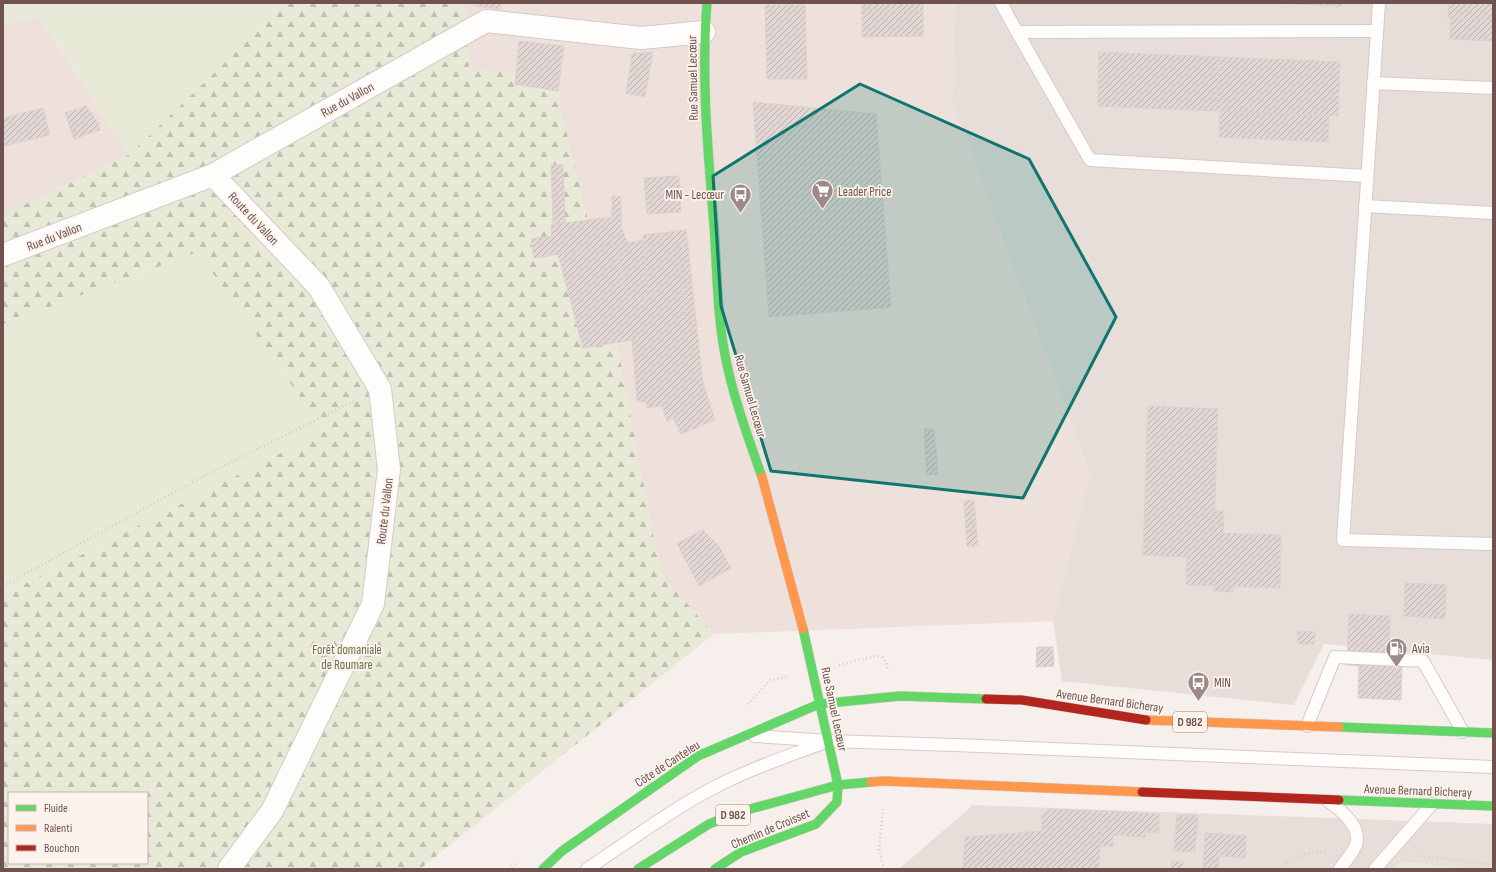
<svg xmlns="http://www.w3.org/2000/svg" width="1496" height="872" viewBox="0 0 1496 872" font-family="'Sofia Sans Condensed',sans-serif">
<defs>
<pattern id="forest-firs" width="22" height="20" patternUnits="userSpaceOnUse"><rect width="22" height="20" fill="#e8ead7"/><path d="M5 1l3.5 6h-7zM16 11l3.5 6h-7z" fill="#c0c0b1"/></pattern>
<pattern id="building-hatch" width="6" height="6" patternUnits="userSpaceOnUse"><rect width="6" height="6" fill="#e2d7d4"/><path d="M-1 1l2-2M0 6l6-6M5 7l2-2" fill="none" stroke="#bcb1ae"/></pattern>
</defs>
<rect width="100%" height="100%" fill="#f6efeb"/>
<g fill="#eee0da">
<polygon points="464,3 955,3 952,102 1090,474 1053,621 714,634 663,577 653,534 469,68"/>
<polygon points="38,16 129,155 3,215 3,24"/>
</g>
<g fill="#e7deda">
<polygon points="955,3 1493,3 1493,660 1324,644 1294,705 1062,681 1053,621 1090,474 952,102"/>
<polygon points="973,805 1493,824 1493,869 899,869"/>
</g>
<g fill="#e8ead7">
<polygon points="3,3 287,3 129,155 38,16 3,24"/>
<polygon points="198,252 324,431 3,595 3,324"/>
<polygon points="1402,861 1470,869 1393,869"/>
</g>
<path fill="url(#forest-firs)" fill-rule="evenodd" d="M287 3H464L469 68 553 78 612 317 653 534 663 577 714 634 420 869H3V595L324 431 198 252 3 324V215L129 155ZM9 793H147V863H9Z"/>
<g fill="url(#building-hatch)" stroke="#ded1ce">
<polygon points="476,3 501,3 500,9 475,6"/>
<polygon points="893,3 893,4 862,4 862,3"/>
<polygon points="893,3 923,3 923,11 862,9 862,4"/>
<polygon points="1265,3 1341,3 1341,6"/>
<polygon points="1449,3 1493,3 1493,20 1448,18"/>
<polygon points="765,5 805,5 807,79 767,79"/>
<polygon points="862,9 923,11 923,36 862,37"/>
<polygon points="1451,18 1493,20 1493,41 1450,39"/>
<polygon points="519,41 564,46 558,91 515,84"/>
<polygon points="653,52 645,97 626,93 632,54"/>
<polygon points="1099,52 1219,57 1217,111 1098,106"/>
<polygon points="1219,57 1340,62 1338,116 1217,111"/>
<polygon points="753,102 876,114 891,307 769,317"/>
<polygon points="86,106 98,122 100,130 74,139 65,113"/>
<polygon points="43,108 50,135 3,146 3,118"/>
<polygon points="1220,111 1329,116 1328,142 1219,137"/>
<polygon points="551,165 563,165 564,192 552,191"/>
<polygon points="679,176 681,212 647,214 644,178"/>
<polygon points="552,191 564,192 565,223 553,225"/>
<polygon points="612,196 621,197 621,227 628,243 534,258 531,239 552,236 551,225 612,217"/>
<polygon points="686,230 688,246 678,248 686,322 696,321 703,383 715,420 681,434 673,418 667,421 662,406 647,408 646,402 637,401 632,340 583,348 558,254 616,245 628,300 648,296 643,235"/>
<polygon points="643,240 648,296 628,300 616,245"/>
<polygon points="688,246 696,321 686,322 678,248"/>
<polygon points="1148,406 1218,409 1214,533 1281,535 1280,588 1186,585 1187,557 1143,555"/>
<polygon points="924,429 934,429 938,474 927,475"/>
<polygon points="974,500 978,546 967,546 964,501"/>
<polygon points="1215,511 1224,511 1223,534 1214,533"/>
<polygon points="703,530 718,545 731,568 699,586 677,544"/>
<polygon points="1405,583 1446,585 1445,619 1404,616"/>
<polygon points="1214,585 1233,586 1233,592 1214,591"/>
<polygon points="1349,614 1390,616 1388,666 1402,667 1401,700 1358,698 1359,666 1347,665"/>
<polygon points="1298,631 1315,632 1314,644 1298,644"/>
<polygon points="1037,647 1053,647 1054,666 1036,667"/>
<polygon points="1049,809 1102,811 1099,869 963,869 965,837 1042,831 1042,815"/>
<polygon points="1102,811 1159,814 1159,833 1146,832 1145,837 1113,835 1113,846 1100,846"/>
<polygon points="1177,815 1198,815 1195,852 1174,851"/>
<polygon points="1205,833 1246,836 1245,858 1219,856 1218,869 1203,868"/>
<polygon points="1172,861 1183,862 1182,869 1171,869"/>
</g>
<g fill="none" stroke-linecap="round" stroke-linejoin="round">
<defs>
<g id="lane">
<polyline points="1001,3 1017,32 1377,31"/>
<polyline points="1379,3 1343,540 1493,544"/>
<polyline points="1017,32 1090,160 1367,176"/>
<polyline points="1373,83 1493,88"/>
<polyline points="1365,206 1493,213"/>
<polyline points="1307,726 1335,657 1423,661 1463,732"/>
<polyline points="755,736 829,741 955,745 1493,767"/>
<path d="M1328 801C1341 810 1362 827 1356 845 1353 853 1345 861 1340 869"/>
<path d="M587 869C633 839 677 805 727 781 758 766 791 755 823 743"/>
<polyline points="1375,869 1432,804"/>
</g>
<g id="street">
<polyline points="213,175 319,287 380,389 389,469 373,604 272,811 229,869"/>
<polyline points="3,255 213,175 486,21 641,38 704,32"/>
</g>
<g id="fast">
<path d="M707 3C701 78 708 152 714 226 717 269 717 313 725 355 733 397 748 437 762 477"/>
<polyline points="1339,727 1493,733"/>
<polyline points="1339,800 1493,806"/>
<polyline points="543,869 562,851 698,756 819,704 900,696 986,699"/>
<polyline points="638,869 709,824 743,811 838,785 871,782"/>
<polyline points="715,869 741,852 816,824 837,802 838,785 803,629"/>
</g>
<g id="slow">
<polyline points="762,477 803,629"/>
<polyline points="1146,720 1339,727"/>
<polyline points="871,782 884,781 1142,792"/>
</g>
<g id="jam">
<polyline points="986,699 1022,700 1146,720"/>
<polyline points="1142,792 1339,800"/>
</g>
</defs>
<use href="#lane" stroke="#d4cbc8" stroke-width="14"/>
<use href="#street" stroke="#d4cbc8" stroke-width="24"/>
<use href="#fast" stroke="#d4cac8" stroke-width="10"/>
<use href="#slow" stroke="#d4cac8" stroke-width="10"/>
<use href="#jam" stroke="#d4cac8" stroke-width="10"/>
<g stroke="#d7cdcb" stroke-width="2.5" stroke-dasharray="1 3" stroke-linecap="butt">
<polyline points="3,586 215,470 354,401"/>
<polyline points="839,665 875,656 882,657 886,662 888,670"/>
<polyline points="748,704 770,680 787,677"/>
<polyline points="883,809 879,850 884,869"/>
<polyline points="1416,856 1493,864"/>
<polyline points="508,869 517,863"/>
<path d="M1281 869C1292 855 1308 853 1325 851"/>
</g>
<use href="#lane" stroke="#fefdfc" stroke-width="12"/>
<use href="#street" stroke="#fefdfc" stroke-width="22"/>
<use href="#fast" stroke="#63d668" stroke-width="9"/>
<use href="#slow" stroke="#ff974d" stroke-width="9"/>
<use href="#jam" stroke="#b3261e" stroke-width="9"/>
</g>
<path fill="#0f766e" fill-opacity="0.2" stroke="#0f766e" stroke-width="3" stroke-linejoin="round" d="M860 84 1029 159 1116 317 1023 498 771 471 721 306 713 176Z"/>
<defs>
<symbol id="supermarket-pin" viewBox="-11 -11 22 30"><path d="M0 17L-7.5 6A9.5 9.5 0 1 1 7.5 6Z" fill="#9f8986" stroke="#fdf3ed"/><path d="M-6-5.5h2.5l.6 2H6L4.5 2H-2.5L-4.4-4H-6ZM-1.5 3.2a1.3 1.3 0 1 0 .1 0ZM3 3.2a1.3 1.3 0 1 0 .1 0Z" fill="#fff"/></symbol>
<symbol id="bus-pin" viewBox="-11 -11 22 30"><path d="M0 17L-7.5 6A9.5 9.5 0 1 1 7.5 6Z" fill="#9f8986" stroke="#fdf3ed"/><path d="M-5-6H5V4H4V6H2V4H-2V6H-4V4H-5ZM-3.5-4V0h7V-4ZM-3.5 1.2v1.5H-2V1.2ZM2 1.2v1.5H3.5V1.2Z" fill="#fff"/></symbol>
<symbol id="fuel-pin" viewBox="-11 -11 22 30"><path d="M0 17L-7.5 6A9.5 9.5 0 1 1 7.5 6Z" fill="#9f8986" stroke="#fdf3ed"/><path d="M-5.5-6h7V0h2V4h1.3V-2.5L3-4.5l.8-.8L6-3V5H2.5V1h-1V6h-7ZM-4.2-4.7v3.2H.2V-4.7Z" fill="#fff"/></symbol>
</defs>
<g fill-rule="evenodd">
<use href="#supermarket-pin" x="810" y="178" width="25" height="34"/>
<use href="#bus-pin" x="728" y="182" width="25" height="34"/>
<use href="#fuel-pin" x="1384" y="636" width="25" height="34"/>
<use href="#bus-pin" x="1186" y="670" width="25" height="34"/>
</g>
<g text-anchor="middle" stroke-width="3.5" stroke-linejoin="round" paint-order="stroke">
<g fill="#fdf3ed" stroke="#9a827e" stroke-width="1">
<rect x="1173" y="712" width="34" height="20" rx="3"/>
<rect x="716" y="805" width="34" height="20" rx="3"/>
</g>
<g font-size="12" font-weight="bold" fill="#70524f">
<text x="1190" y="726">D 982</text>
<text x="733" y="819">D 982</text>
</g>
<g font-size="13" fill="#70524f" stroke="#fdf3ed">
<text transform="translate(692 78) rotate(-91)" y="5">Rue Samuel Lecœur</text>
<text transform="translate(347 99) rotate(-29)" y="5">Rue du Vallon</text>
<text transform="translate(254 218) rotate(47)" y="5">Route du Vallon</text>
<text transform="translate(54 236) rotate(-21)" y="5">Rue du Vallon</text>
<text transform="translate(751 396) rotate(74)" y="5">Rue Samuel Lecœur</text>
<text transform="translate(384 511) rotate(-83)" y="5">Route du Vallon</text>
<text transform="translate(1110 700) rotate(8)" y="5">Avenue Bernard Bicheray</text>
<text transform="translate(835 709) rotate(78)" y="5">Rue Samuel Lecœur</text>
<text transform="translate(667 763) rotate(-33)" y="5">Côte de Canteleu</text>
<text transform="translate(1418 790) rotate(2)" y="5">Avenue Bernard Bicheray</text>
<text transform="translate(770 828) rotate(-23)" y="5">Chemin de Croisset</text>
</g>
<g font-size="13" fill="#70524f" stroke="#fdf3ed" text-anchor="start">
<text x="838" y="196">Leader Price</text>
<text x="724" y="199" text-anchor="end">MIN - Lecœur</text>
<text x="1412" y="653">Avia</text>
<text x="1214" y="687">MIN</text>
</g>
<g font-size="13" fill="#617548" stroke="#fdf3ed">
<text x="347" y="654">Forêt domaniale<tspan x="347" dy="15">de Roumare</tspan></text>
</g>
</g>
<rect width="1496" height="872" fill="none" stroke="#70524f" stroke-width="8"/>
<rect x="8" y="792" width="140" height="72" fill="#fdf3ed" stroke="#c5b3ae"/>
<rect x="16" y="805" width="20" height="6" fill="#63d668" stroke="#c5b3ae"/>
<text x="44" y="812" font-size="12" fill="#70524f">Fluide</text>
<rect x="16" y="825" width="20" height="6" fill="#ff974d" stroke="#c5b3ae"/>
<text x="44" y="832" font-size="12" fill="#70524f">Ralenti</text>
<rect x="16" y="845" width="20" height="6" fill="#b3261e" stroke="#c5b3ae"/>
<text x="44" y="852" font-size="12" fill="#70524f">Bouchon</text>
</svg>
